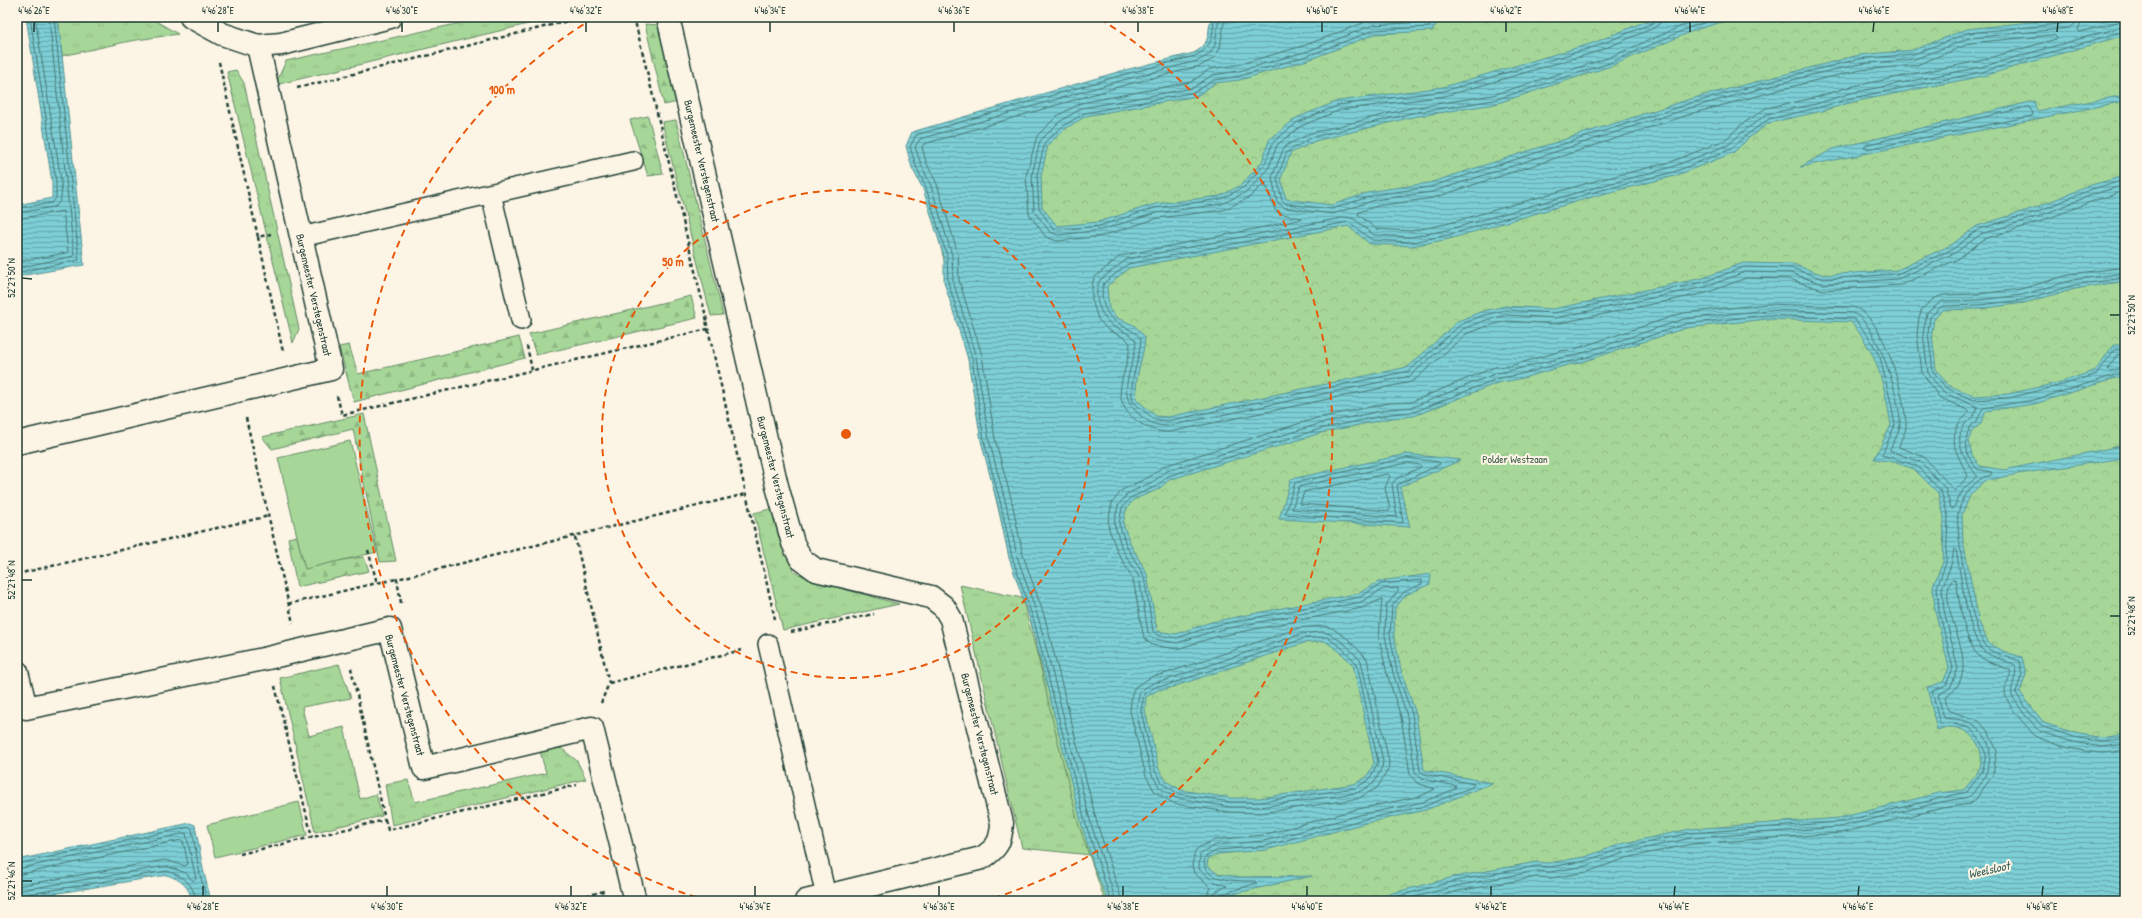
<svg xmlns="http://www.w3.org/2000/svg" width="2142" height="918" viewBox="0 0 2142 918" font-family="'Patrick Hand',sans-serif">
<defs>
<pattern id="grass-tufts" width="24" height="20" patternUnits="userSpaceOnUse"><rect width="24" height="20" fill="#a7d798"/><path d="M3 7l-1-3M5 7V3M7 7l1-3M15 17l-1-3M17 17v-4M19 17l1-3" fill="none" stroke="#8fb984"/></pattern>
<pattern id="forest-firs" width="22" height="20" patternUnits="userSpaceOnUse"><rect width="22" height="20" fill="#a7d798"/><path d="M5 1l3.5 6h-7zM16 11l3.5 6h-7z" fill="#8fb984"/></pattern>
<pattern id="park-crowns" width="20" height="18" patternUnits="userSpaceOnUse"><rect width="20" height="18" fill="#a7d798"/><path d="M2 6a3 3 0 1 1 6 0M12 15a3 3 0 1 1 6 0" fill="none" stroke="#8fb984"/></pattern>
<pattern id="water-rules" width="6" height="5" patternUnits="userSpaceOnUse"><rect width="6" height="5" fill="#7dced5"/><path d="M0 2.5h6" fill="none" stroke="#66a8ae"/></pattern>
</defs>
<rect width="100%" height="100%" fill="#fcf5e5"/>
<filter id="ink" filterUnits="userSpaceOnUse"><feTurbulence type="fractalNoise" baseFrequency=".025" numOctaves="2"/><feDisplacementMap in="SourceGraphic" scale="8" xChannelSelector="R" yChannelSelector="G"/><feConvolveMatrix kernelMatrix="1 2 1 2 8 2 1 2 1" color-interpolation-filters="sRGB"/></filter>
<g filter="url(#ink)">
<g fill="url(#grass-tufts)" stroke="#638a66">
<polygon points="58,17 149,17 178,34 130,41 62,56"/>
<polygon points="488,17 557,17 275,85 286,61"/>
<polygon points="236,70 244,83 299,329 293,343 227,72"/>
<polygon points="676,120 723,315 711,316 662,122"/>
<polygon points="774,508 794,572 818,582 899,604 783,630 754,513"/>
<polygon points="960,585 1022,598 1091,855 1022,848"/>
<polygon points="339,664 351,698 302,707 309,736 344,727 360,799 376,794 382,816 315,832 280,678"/>
<polygon points="561,748 577,761 586,779 392,825 385,784 408,780 415,802 546,773 540,751"/>
</g>
<g fill="url(#forest-firs)" stroke="#638a66">
<polygon points="645,24 659,25 678,102 664,105"/>
<polygon points="648,116 663,174 648,176 630,120"/>
<polygon points="691,296 697,318 536,355 529,334"/>
<polygon points="519,337 525,358 354,402 339,347 349,345 358,374"/>
<polygon points="364,414 396,561 380,562 353,429 272,449 262,437"/>
<polygon points="297,536 304,565 364,557 369,571 297,587 288,538"/>
</g>
<path fill="url(#park-crowns)" stroke="#638a66" d="M1214 17H2125V901H1105L1078 823 1051 714 1031 623 1008 550 980 431 968 359 913 132 1194 53C1210 44 1209 33 1214 17Z"/>
<g fill="#a7d798" stroke="#638a66">
<polygon points="350,441 377,552 305,569 278,458"/>
<polygon points="299,802 307,835 215,857 207,825"/>
</g>
<g fill="url(#water-rules)" stroke="#579495" fill-rule="evenodd">
<polygon points="26,17 58,17 84,265 25,275 17,278 17,205 52,198 52,182"/>
<path d="M1211 17H1452L1438 22 1432 31 1375 34 1311 59 1240 80 1215 83 1197 96 1086 116 1065 129 1048 145 1041 176 1042 207 1057 226 1098 222 1155 204 1220 196 1241 185 1262 162 1269 140 1296 118 1338 101 1443 87 1593 43 1656 17H1739L1695 30 1611 66 1495 104 1413 117 1315 141 1291 153 1281 178 1286 199 1332 205 1373 191 1429 183 1690 99 1859 55 1913 50 1967 29 2076 17H2125V35L1983 76 1853 102 1818 112 1769 123 1750 137 1733 153 1675 176 1599 195 1449 239 1412 246 1370 244 1348 226 1129 268 1107 286 1109 309 1117 318 1134 325 1145 337C1144 359 1133 378 1137 400L1156 416 1167 417 1408 367 1458 321 1480 312 1505 306 1553 309 1703 278 1743 263 1792 264 1824 275 1897 270 1951 245 1977 226 2034 208 2091 185 2125 176V281L2075 289 2024 303 1979 309 1943 310 1934 319 1932 333 1936 369 1948 385 1974 396 2008 394 2061 382 2096 370 2113 345H2125V375L2035 404 1986 411 1981 424 1972 430 1969 441 1972 455 1980 466 2004 470 2125 445V458L2018 474 1985 481 1971 494 1962 514 1963 540 1979 622 1989 644 2005 652 2022 657 2026 674 2020 692 2044 723 2075 733 2103 738 2125 734V901H1362L1454 877 1537 862 1549 863 1584 857 1621 844 1690 829 1839 818 1939 793 1964 790C1969 783 1977 775 1980 767 1986 747 1970 727 1949 727 1946 727 1941 729 1937 730L1927 687 1943 682 1949 668 1935 611 1933 586 1943 562 1944 517 1938 493 1914 469 1894 462 1874 459 1891 425C1884 384 1878 354 1851 322L1767 319 1686 328 1579 363C1552 367 1527 380 1500 382L1414 416 1392 418 1321 433 1169 480 1159 489 1133 500 1126 510 1123 524 1131 545 1147 574 1157 631 1176 634 1211 622 1359 593 1380 581 1431 574 1430 584 1406 595 1395 608 1394 635 1401 670 1416 714 1424 770 1493 783 1426 810 1362 824 1266 850 1218 854 1208 859 1207 866 1218 874 1241 877 1312 876 1237 893 1215 901H1108L1094 867 1082 826 1031 622 1009 558 998 506 981 441 968 359 944 282V257L923 189 912 168 906 146 912 132 1121 71 1194 53C1211 44 1207 34 1211 17ZM1325 641 1339 651 1353 665 1374 763 1366 778 1354 784 1260 798H1231L1181 790 1166 781 1159 769 1145 710 1146 697 1158 690 1167 689 1304 643Z"/>
<polygon points="2125,95 2125,101 1800,167 1833,149 2034,101 2037,111"/>
<polygon points="1407,454 1461,460 1400,487 1410,527 1279,519 1291,479"/>
<path d="M190 823 195 825 203 869 211 901H192C189 886 181 880 167 875L17 900V860Z"/>
</g>
<g fill="none" stroke-linecap="round" stroke-linejoin="round">
<g stroke="#457774" stroke-width="1">
<path d="M1419 17 1371 20 1306 45 1237 65 1210 69 1191 82 1081 103 1057 116 1037 136 1026 176 1029 214 1046 237 1057 241 1102 236 1158 218 1223 210 1250 197 1265 182 1275 210 1282 214 1301 218 1299 220 1120 256 1094 278 1092 285V300L1098 319 1108 330 1125 338 1130 343C1129 374 1105 396 1137 421 1147 428 1157 432 1169 432L1411 382 1417 378 1466 334 1484 327 1507 321 1555 324 1706 293 1746 278 1789 279 1823 290 1901 285 1958 259 1984 239 2039 222 2096 200 2125 191"/>
<polyline points="1431,17 1426,22 1373,25 1308,51 1239,71 1212,75 1193,88 1082,108 1059,122 1040,141 1032,175 1034,211 1050,232 1058,235 1101,230 1156,213 1222,204 1248,191 1269,167 1277,145 1301,126 1340,110 1445,96 1596,52 1656,27 1660,23 1661,17"/>
<polyline points="1441,17 1435,19 1429,27 1374,30 1310,55 1240,76 1214,80 1195,92 1085,113 1063,126 1045,142 1037,175 1039,208 1053,229 1058,230 1099,226 1155,208 1221,199 1244,187 1265,164 1273,142 1298,122 1339,105 1444,91 1594,47 1653,23 1656,17"/>
<polyline points="1707,17 1691,22 1608,58 1493,95 1411,108 1311,133 1287,145 1283,150 1272,177 1277,202 1285,208 1333,214 1375,200 1432,192 1693,107 1811,75 1860,64 1915,59 1970,38 2069,28 2075,24 2077,17"/>
<polyline points="1725,17 1693,26 1610,63 1494,100 1412,113 1313,137 1287,152 1277,178 1282,200 1286,204 1332,209 1374,195 1430,187 1691,103 1810,71 1859,59 1914,54 1968,33 2068,23 2071,21 2072,17"/>
<polyline points="2083,17 2078,30 2080,32 2125,20"/>
<path d="M2125 26 1981 67 1851 93 1816 104 1767 114 1745 130 1728 145 1672 167 1597 187 1447 230 1411 237 1374 235 1354 219 1347 217 1127 259 1100 280C1092 294 1100 317 1113 326 1121 331 1129 332 1136 341 1135 369 1113 393 1140 415 1149 423 1157 426 1168 426L1410 376 1463 329 1483 321 1506 315 1555 318 1705 287 1745 272 1790 273 1823 284 1898 279 1955 253 1981 234 2037 217 2094 194 2125 185"/>
<path d="M2125 31 1982 72 1852 98 1817 108 1769 119 1748 134 1731 149 1674 172 1598 191 1448 235 1412 242 1372 240 1348 222 1128 264 1104 283C1099 296 1104 313 1115 321 1125 329 1132 328 1141 339 1140 361 1128 380 1133 402L1154 419 1167 421 1409 371 1460 325 1481 316 1505 310 1554 313 1704 282 1744 267 1791 268 1824 279 1897 274 1953 249 1979 229 2036 212 2092 189 2125 180"/>
<polygon points="2055,35 2057,37 2056,39 1979,61 1849,87 1814,98 1766,108 1741,125 1725,140 1671,162 1595,181 1446,224 1411,231 1376,229 1358,214 1359,212 1377,206 1433,198 1694,113 1813,81 1861,70 1917,65 1971,43"/>
<polygon points="2029,107 2033,113 2032,116 1867,149 1864,148 1866,145"/>
<polyline points="17,208 52,203 56,198 56,181 30,17"/>
<path d="M17 213 54 207C64 202 61 190 61 180L35 17"/>
<polyline points="17,219 63,211 68,251 66,253 17,262"/>
<polyline points="17,268 74,256 49,17"/>
<polyline points="17,274 24,271 79,260 54,17"/>
<polyline points="2125,278 2074,285 2023,300 1979,305 1942,306 1930,317 1928,333 1933,371 1946,388 1974,400 2009,398 2062,385 2097,374 2114,350 2125,349"/>
<polyline points="2125,354 2117,355 2107,369 2110,371 2125,367"/>
<path d="M2125 372 2034 400 1983 408 1977 421 1969 428 1966 441 1968 456 1977 469 1991 472 1992 474C1990 476 1987 476 1984 477 1972 483 1960 501 1958 514 1955 533 1973 634 1986 647 1994 655 2009 656 2019 661L2022 674 2016 693 2029 712 2043 727 2074 737 2103 742 2125 738"/>
<polygon points="1407,458 1439,462 1440,464 1397,485 1403,523 1285,514 1295,483"/>
<polygon points="1407,463 1420,465 1421,467 1396,479 1392,484 1397,517 1292,509 1299,487"/>
<polygon points="1388,474 1390,476 1385,488 1390,509 1389,511 1300,504 1304,492"/>
<polygon points="1324,626 1332,628 1348,639 1367,659 1389,762 1388,770 1377,788 1357,799 1260,813 1229,812 1175,804 1155,792 1146,776 1130,711 1132,693 1135,687 1153,676 1164,674 1299,628"/>
<polygon points="1324,632 1330,634 1345,644 1361,661 1383,761 1382,767 1374,783 1357,793 1260,807 1230,807 1176,798 1160,788 1151,773 1136,711 1140,691 1155,682 1166,680 1301,634"/>
<polygon points="1327,637 1342,648 1357,664 1378,762 1369,780 1355,788 1260,802 1230,802 1179,794 1163,784 1155,771 1141,711 1144,694 1157,686 1167,685 1303,639"/>
<polyline points="17,864 190,827 192,829 199,870 207,901"/>
<polyline points="17,869 186,833 196,879 193,881 186,873 166,866 22,890 17,893"/>
<polyline points="17,875 181,840 183,841 188,864 185,866 165,860 17,886"/>
<path d="M19 901 23 895 167 871C183 876 194 884 196 901"/>
<path d="M1111 901 1086 825 1034 621 1012 557 1001 505 984 441 972 358 948 282 947 256 926 188 916 166 910 147 916 135 1122 75 1195 56C1213 47 1213 35 1214 17"/>
<polyline points="1116,901 1091,824 1039,620 1017,556 1006,504 989,440 976,357 953,281 952,255 931,186 921,164 915,147 920,139 1123,80 1197,61 1209,55 1215,45 1219,17"/>
<polyline points="1122,901 1097,823 1045,618 1023,555 1012,502 995,439 982,355 959,280 958,254 937,184 926,162 922,147 924,144 1125,85 1200,66 1213,59 1220,48 1225,17"/>
<path d="M1205 901 1210 887 1194 873 1192 865 1195 851 1200 847 1214 840 1263 835 1358 809 1421 796 1435 789 1417 783 1410 774 1401 717 1387 674 1379 638 1382 599 1362 608 1215 637 1177 649 1152 645 1147 641 1143 634 1133 579 1117 551 1109 529 1108 522 1112 503 1122 490 1151 476 1164 466 1317 418 1389 403 1411 402 1495 367 1510 366 1561 351 1575 349 1683 313 1767 304 1852 307C1883 312 1905 397 1906 424 1907 432 1900 439 1899 447L1924 457 1955 491 1968 476C1960 458 1947 444 1959 423 1962 418 1968 416 1969 411L1939 397 1922 372 1917 334 1919 317 1922 309 1933 299 1943 295 1978 294 2021 289 2072 274 2125 267"/>
<path d="M1211 901 1213 893 1227 886 1213 881 1199 869 1200 854 1216 845 1264 841 1360 815 1423 802 1455 789 1456 786 1422 779 1415 772 1407 716 1393 673 1385 636 1386 606 1398 591V588L1383 589 1361 602 1214 631 1177 643 1153 639 1148 632 1139 577 1122 549 1114 523 1118 506 1127 494 1154 481 1167 471 1319 424 1390 409 1413 407 1497 373C1524 369 1550 359 1577 355L1684 319 1767 310 1852 313C1876 318 1902 403 1900 426 1899 434 1892 443 1890 451L1921 462 1945 488 1951 508 1953 509 1963 490 1977 476C1968 462 1951 443 1965 424 1972 416 1974 418 1978 407L1944 393 1928 373 1923 333 1927 313 1942 301 1979 300 2022 295 2073 280 2125 273"/>
<path d="M1216 901 1219 895 1257 883 1255 881C1239 881 1198 882 1205 857L1218 850 1265 846 1361 820 1425 806 1472 787 1474 784 1424 774 1420 771 1412 714 1397 672 1390 635 1392 606 1404 592 1422 584V580L1381 584 1360 597 1213 626 1177 638 1157 635 1153 631 1144 576 1127 547 1119 524 1122 508 1130 498 1157 486 1168 476 1320 429 1391 414 1414 412 1499 378C1526 375 1551 364 1578 360L1685 324 1767 315 1854 319 1869 337 1880 357 1891 403 1895 425 1882 455 1917 466 1941 491 1948 516 1946 563 1937 587 1939 611 1953 668 1946 685 1932 691 1940 724 1950 723 1970 728 1979 739 1986 754 1983 770 1967 792 1840 822 1690 833 1623 848 1585 861 1550 867 1537 866 1455 881 1380 901"/>
<path d="M1399 901 1456 886 1537 871 1550 872 1586 866 1624 853 1691 838 1840 827 1941 802 1969 797C1990 778 2001 745 1974 725 1966 719 1952 719 1944 718L1938 695 1950 688 1958 669 1944 610 1942 588 1951 565 1954 549 1956 550C1960 570 1969 641 1984 651 1993 658 2005 660 2015 665 2018 678 2010 684 2012 696L2025 715 2041 732 2073 742 2102 747 2125 744"/>
<path d="M1422 901 1458 891 1537 877 1551 878 1587 872 1626 858 1692 844 1841 833 1942 808 1970 804 1976 799 1993 775 1997 751 1989 733 1979 721 1948 710 1945 698C1992 667 1930 607 1953 579L1956 580C1959 599 1964 642 1978 655 1987 663 2000 665 2010 670 2012 677 2005 684 2005 691 2005 704 2025 724 2033 734 2046 744 2087 753 2103 753 2110 753 2118 751 2125 750"/>
</g>
<defs>
<g id="lane">
<polyline points="491,194 521,320"/>
<polyline points="301,237 633,161"/>
<polyline points="768,644 826,896"/>
</g>
<g id="street">
<polyline points="191,17 222,34 258,46 281,44 390,17"/>
<path d="M668 17 777 486 793 543 801 559 816 570 931 597 944 607 951 619 1002 823C1001 842 997 848 982 858L806 901"/>
<polyline points="17,443 331,369 258,46"/>
<polyline points="17,672 26,708 268,658 390,629 424,768 592,728 635,901"/>
</g>
</defs>
<use href="#lane" stroke="#1f3d34" stroke-width="22"/>
<use href="#street" stroke="#1f3d34" stroke-width="25"/>
<g stroke="#1f3d34" stroke-width="2.5" stroke-dasharray="4 3" stroke-linecap="butt">
<polyline points="634,17 707,321"/>
<polyline points="219,62 258,237 271,234"/>
<polyline points="297,88 584,17"/>
<polyline points="258,237 283,352"/>
<polyline points="708,329 775,619"/>
<polyline points="527,346 532,370"/>
<polyline points="337,396 342,415 708,329 706,321"/>
<polyline points="246,418 293,623"/>
<polyline points="575,537 609,683 601,703"/>
<polyline points="368,550 377,583 397,579"/>
<polyline points="17,574 269,516"/>
<polyline points="401,603 397,579 746,494"/>
<polyline points="288,604 377,583"/>
<polyline points="791,632 874,614"/>
<polyline points="609,683 742,650"/>
<polyline points="275,686 312,837"/>
<polyline points="385,820 388,830 577,785"/>
<polyline points="240,854 385,820 351,668"/>
<polyline points="566,901 604,891"/>
</g>
<use href="#lane" stroke="#fcf5e5" stroke-width="19"/>
<use href="#street" stroke="#fcf5e5" stroke-width="22"/>
</g>
</g>
<path fill="none" stroke="#1f3d34" stroke-width="1.5" d="M34 32V22M218 32V22M402 32V22M586 32V22M770 32V22M954 32V22M1138 32V22M1322 32V22M1506 32V22M1690 32V22M1873 32 1874 22M2057 32 2058 22M22 278 32 279M2110 315H2120M22 580H32M2110 616H2120M22 881H32M203 896V886M387 896V886M571 896V886M755 896V886M939 896V886M1123 896V886M1307 896V886M1491 896V886M1674 896 1675 886M1858 896 1859 886M2042 896 2043 886"/>
<g fill="none" stroke="#e8590c" stroke-width="2" stroke-dasharray="7 5">
<circle cx="846" cy="434" r="244"/>
<path d="M708 901A487 487 0 0 1 592 19M1100 19A487 487 0 0 1 984 901"/>
</g>
<g text-anchor="middle" stroke-width="4" stroke-linejoin="round" paint-order="stroke">
<g font-size="11" fill="#1f3d34" stroke="#fcf5e5">
<text transform="translate(702 161) rotate(77)" y="4">Burgemeester Verstegenstraat</text>
<text transform="translate(314 295) rotate(77)" y="4">Burgemeester Verstegenstraat</text>
<text transform="translate(776 477) rotate(76)" y="4">Burgemeester Verstegenstraat</text>
<text transform="translate(405 695) rotate(75)" y="4">Burgemeester Verstegenstraat</text>
<text transform="translate(980 734) rotate(76)" y="4">Burgemeester Verstegenstraat</text>
</g>
<g font-size="11" fill="#3a5c48" stroke="#fcf5e5">
<text x="1515" y="463">Polder Westzaan</text>
</g>
<g font-size="12" font-style="italic" fill="#325a54" stroke="#fcf5e5">
<text transform="translate(1989 870) rotate(-13)" y="4">Weelsloot</text>
</g>
</g>
<circle cx="846" cy="434" r="6" fill="#e8590c" stroke="#fcf5e5" stroke-width="2"/>
<g font-size="12" text-anchor="middle" font-weight="bold" fill="#e8590c" stroke="#fcf5e5" stroke-width="4" stroke-linejoin="round" paint-order="stroke">
<text x="502" y="94">100 m</text>
<text x="673" y="266">50 m</text>
</g>
<rect width="2142" height="918" fill="none" stroke="#fcf5e5" stroke-width="44"/>
<rect x="22" y="22" width="2098" height="874" fill="none" stroke="#1f3d34" stroke-width="1.5"/>
<g font-size="10" text-anchor="middle" fill="#1f3d34">
<text x="34" y="14">4°46'26"E</text>
<text x="218" y="14">4°46'28"E</text>
<text x="402" y="14">4°46'30"E</text>
<text x="586" y="14">4°46'32"E</text>
<text x="770" y="14">4°46'34"E</text>
<text x="954" y="14">4°46'36"E</text>
<text x="1138" y="14">4°46'38"E</text>
<text x="1322" y="14">4°46'40"E</text>
<text x="1506" y="14">4°46'42"E</text>
<text x="1690" y="14">4°46'44"E</text>
<text x="1874" y="14">4°46'46"E</text>
<text x="2058" y="14">4°46'48"E</text>
<text transform="translate(11 278) rotate(-90)" y="4">52°27'50"N</text>
<text transform="translate(2131 315) rotate(-90)" y="4">52°27'50"N</text>
<text transform="translate(11 580) rotate(-90)" y="4">52°27'48"N</text>
<text transform="translate(2131 616) rotate(-90)" y="4">52°27'48"N</text>
<text transform="translate(11 881) rotate(-90)" y="4">52°27'46"N</text>
<text x="203" y="910">4°46'28"E</text>
<text x="387" y="910">4°46'30"E</text>
<text x="571" y="910">4°46'32"E</text>
<text x="755" y="910">4°46'34"E</text>
<text x="939" y="910">4°46'36"E</text>
<text x="1123" y="910">4°46'38"E</text>
<text x="1307" y="910">4°46'40"E</text>
<text x="1491" y="910">4°46'42"E</text>
<text x="1674" y="910">4°46'44"E</text>
<text x="1858" y="910">4°46'46"E</text>
<text x="2042" y="910">4°46'48"E</text>
</g>
</svg>
